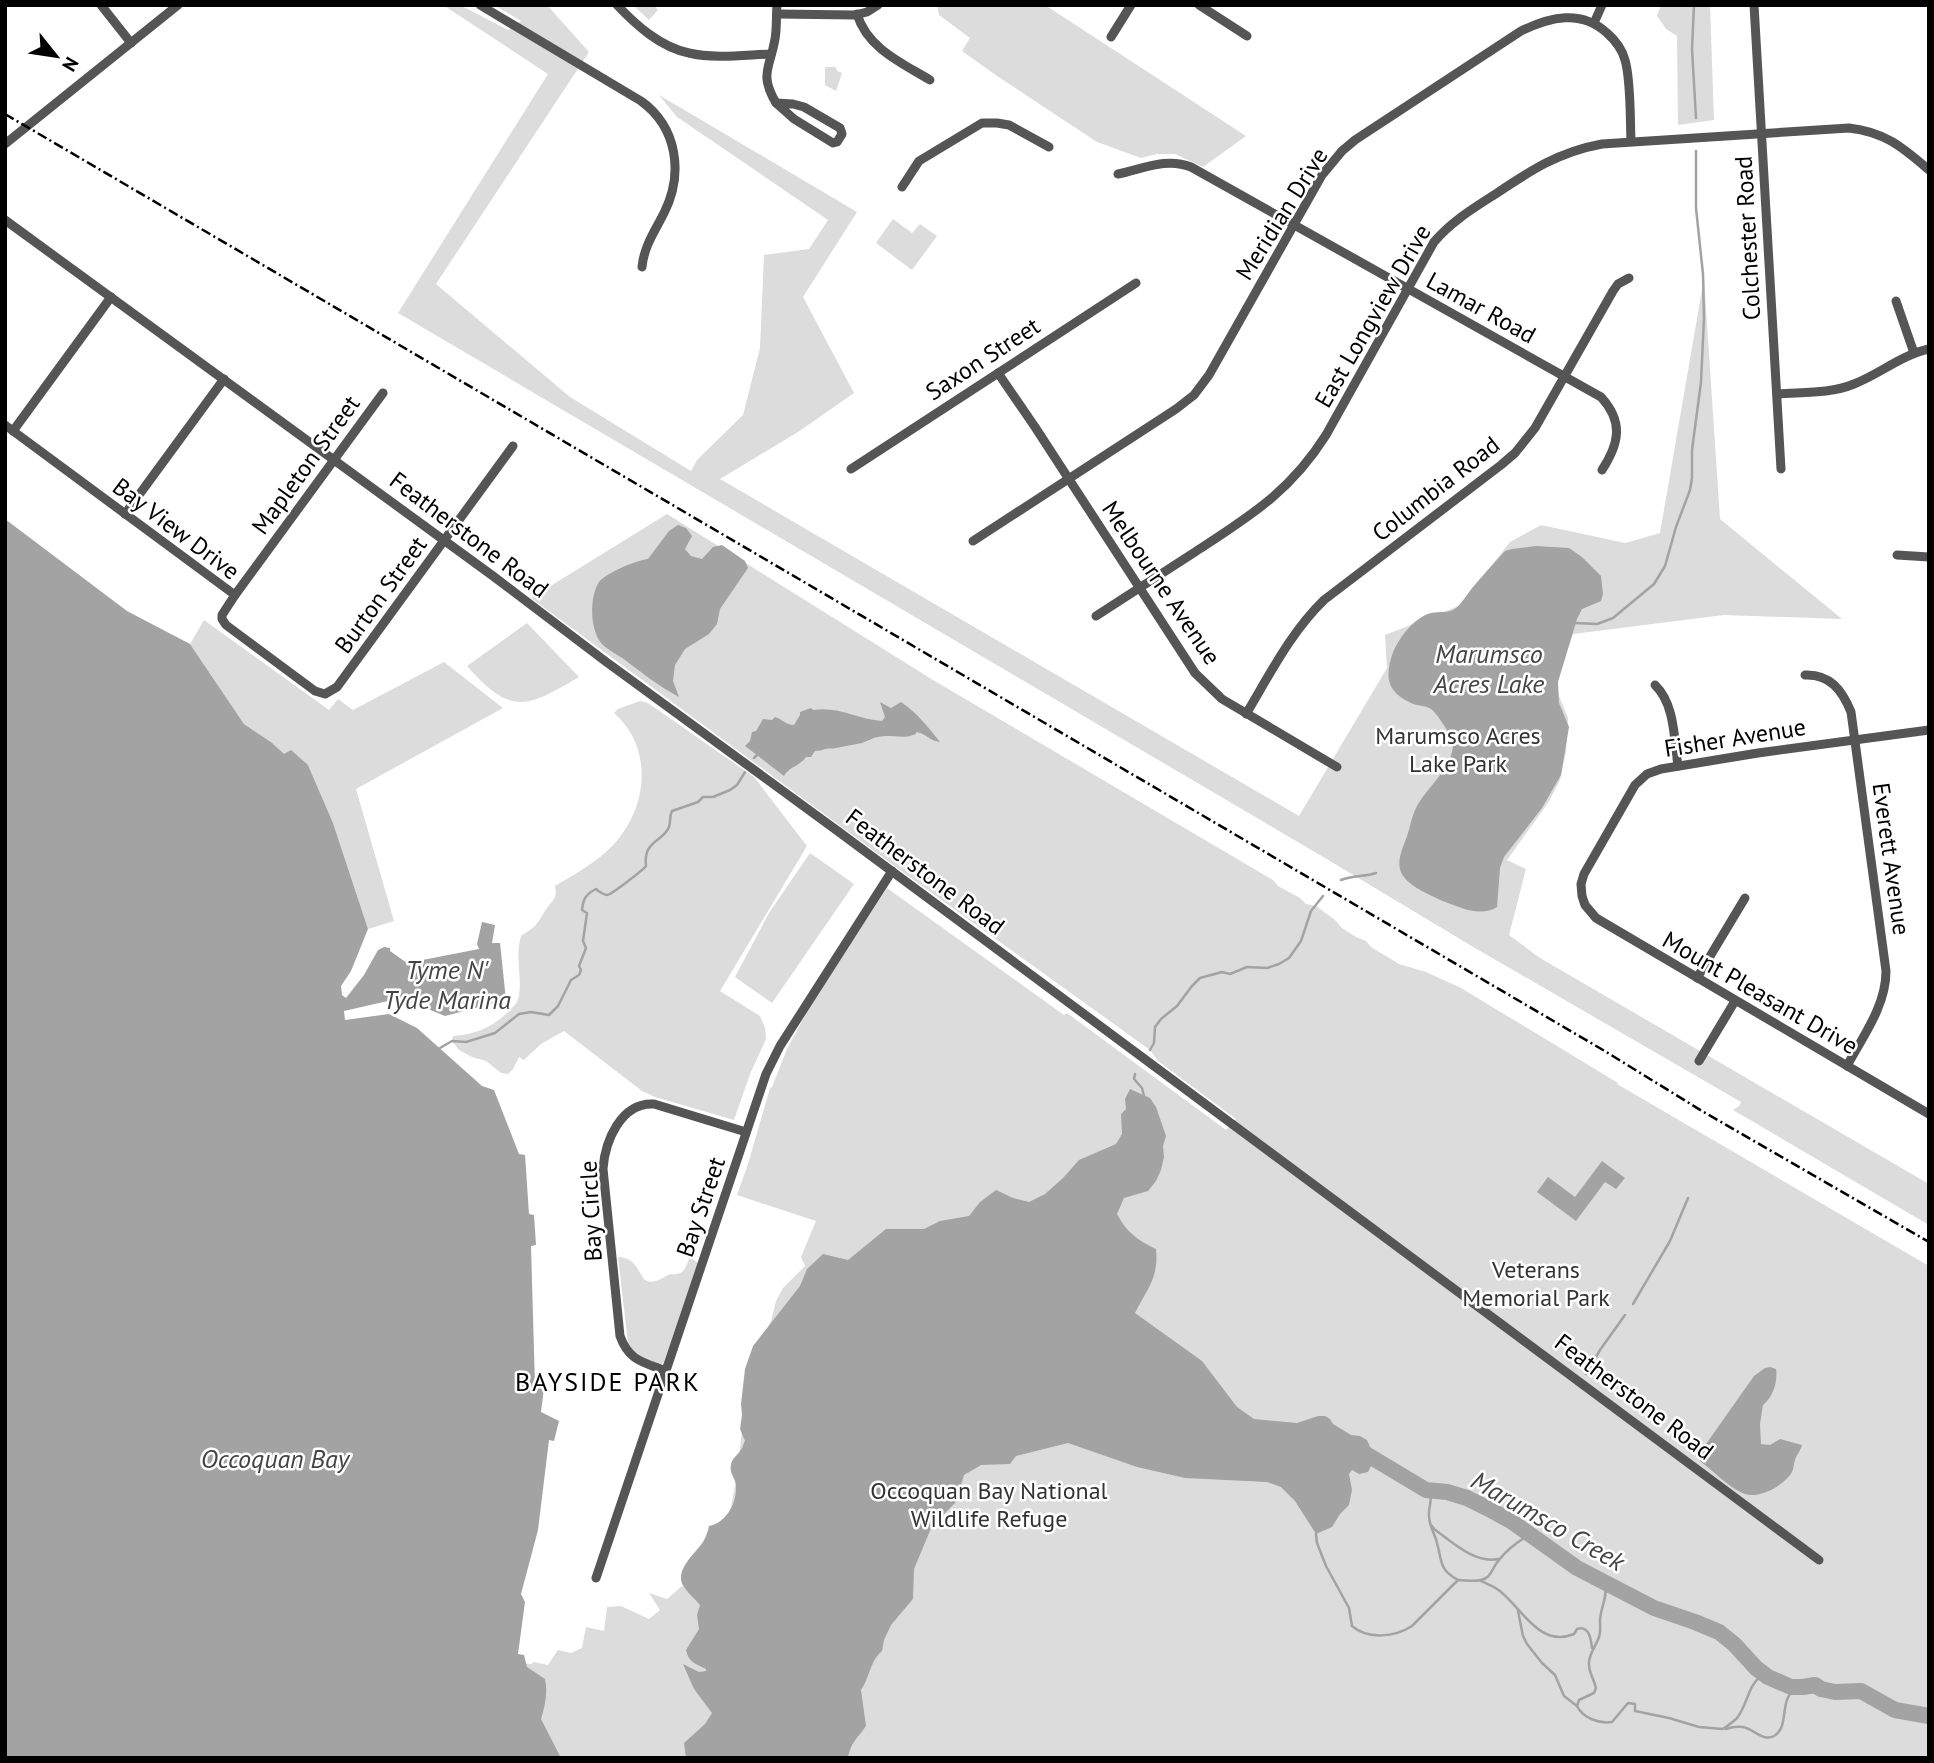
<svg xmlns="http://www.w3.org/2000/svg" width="1934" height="1763" viewBox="0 0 1934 1763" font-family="'PT Sans',sans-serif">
<rect width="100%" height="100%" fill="#fff"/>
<g fill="#dcdcdc">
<polygon points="443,5 460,5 508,30 521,21 494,5 547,5 589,52 436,284 570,397 691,471 697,460 743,415 760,348 764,255 809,249 828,220 677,117 659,95 857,212 803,297 854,393 798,432 720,479 1299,816 1387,668 1385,635 1461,605 1510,542 1541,525 1625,543 1660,533 1704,278 1720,519 1842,619 1724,615 1573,634 1555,686 1568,718 1566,752 1560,780 1548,803 1507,860 1526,869 1509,935 1540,958 1929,1184 1929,1225 1733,1110 1739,1106 1741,1102 1475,948 1325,858 398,313 548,74"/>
<polygon points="633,5 657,5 656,8 658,10 649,20"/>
<polygon points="937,5 1045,5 1246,136 1203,167 1175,154 1157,154 1141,158 1097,142 997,76 962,51 970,38 939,15"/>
<polygon points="1661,5 1710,5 1714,120 1678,125 1677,36 1666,29 1657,16"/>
<polygon points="825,67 836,67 837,71 842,73 836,91 825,85"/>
<polygon points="893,219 912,233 920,224 937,236 912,270 876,243"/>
<polygon points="667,514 933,680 1273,880 1278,886 1300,898 1306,904 1316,906 1335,920 1342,928 1356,937 1366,941 1371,947 1399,964 1426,972 1461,988 1618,1083 1617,1084 1929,1266 1929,1758 539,1758 521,1663 531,1664 534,1662 548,1665 558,1650 571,1653 582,1648 586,1627 604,1631 607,1607 621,1606 649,1619 660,1610 649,1593 667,1599 682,1586 686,1589 730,1513 737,1474 744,1413 755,1351 771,1321 776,1301 783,1288 805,1266 801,1257 816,1221 737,1195 748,1164 770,1088 772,1087 787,1049 809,1008 887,888 1064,1015 1067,1013 1226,1130 1236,1119 1158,1061 1150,1050 900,870 531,598"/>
<polygon points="204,620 329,710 338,699 353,710 444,662 503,708 356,789 394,921 368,929 333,823 308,765 284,755 271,742 244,724 190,644"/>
<path d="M527 623 579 677C526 708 511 716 467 666Z"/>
<path d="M640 701 648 703 754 777 807 846 720 991 760 1016 765 1028 766 1039 750 1074 734 1120 655 1097 642 1091 564 1031 541 1044 524 1060 519 1057 513 1069 508 1074 501 1073 486 1061 472 1057 459 1050 452 1041 453 1036C477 1034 494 1027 511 1009 515 1005 518 1002 519 996 522 975 515 957 521 936 536 926 536 926 545 911 551 901 558 900 555 886 575 874 597 862 613 845 648 808 654 748 614 713L618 709Z"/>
<polygon points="810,853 854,884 772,1003 735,977 769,913"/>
<path d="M618 1257C648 1258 633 1296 666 1276 672 1273 671 1275 677 1274 686 1272 686 1265 690 1257L698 1263 663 1364C650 1365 634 1355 628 1343Z"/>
</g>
<g fill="#a3a3a3">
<path d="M5 519 127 611 190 644 244 724 271 742 284 754 291 750 308 765 333 823 368 929 351 971 341 986 342 995 346 998 364 975 378 950 384 947 390 948V951L407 963 479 949 477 944 482 922 495 925 492 943H500L506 1000 445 1016 401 998 344 1011 345 1020 389 1014 417 1028 482 1086 494 1090 519 1154 525 1155 529 1214 534 1215 536 1245 531 1246 535 1386 544 1388 541 1412 559 1421 554 1441 549 1440 538 1530 521 1594 525 1602 518 1654 524 1655 527 1667 545 1679C548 1693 545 1706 541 1719L561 1758H5Z"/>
<path d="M678 525 686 528 692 536 685 549 691 556 702 559 713 547 722 545 745 561 748 568 720 609 717 624 709 634 685 649 675 665 673 681 679 697C660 687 642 673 625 660 618 655 608 650 602 644 590 631 589 597 599 582 606 573 637 560 648 559L669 531Z"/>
<path d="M1536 546 1569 548 1582 557 1601 576 1603 594 1601 601 1582 609 1577 619 1558 682 1559 703 1569 727 1561 775 1542 808 1504 857 1500 868 1497 907C1486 915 1468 911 1456 906 1444 902 1433 897 1422 891 1396 876 1395 866 1406 839 1410 829 1411 818 1416 808 1424 790 1459 762 1452 739 1450 734 1436 712 1431 709 1425 705 1417 706 1411 703 1387 692 1385 678 1392 655 1398 639 1413 618 1431 613 1440 611 1449 614 1456 608 1463 602 1467 594 1473 587 1483 575 1494 563 1505 551L1512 549Z"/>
<path d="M880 702 891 708 901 702C916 712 929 728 940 742 930 741 925 733 916 732V734C903 740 891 734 878 737 872 738 868 741 862 743 854 745 844 746 836 748 833 749 829 748 825 749 822 750 819 751 815 751L811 757H806C800 766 790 766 784 776L745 746 750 741 752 732 756 731 763 719 772 720 775 717C782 719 786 725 794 725L800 715V712L811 708 813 710C839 706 856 719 882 721L885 717Z"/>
<path d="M1130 1089 1150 1098 1156 1107 1166 1136 1163 1146 1164 1157 1161 1170 1156 1181 1148 1191 1124 1198 1117 1214C1126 1232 1139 1241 1156 1249 1159 1278 1147 1289 1135 1313L1202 1361 1237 1407 1254 1419 1297 1423 1318 1416H1325L1330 1419 1333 1424 1351 1435 1360 1436 1367 1440 1375 1458 1368 1472 1359 1474 1352 1470 1349 1474 1352 1490 1349 1505 1340 1514 1332 1527 1316 1534 1295 1501 1281 1487 1267 1482 1185 1478 1137 1467 1068 1443 1016 1456 1010 1464 981 1465 964 1475 956 1502 932 1526 914 1569 913 1599 891 1625 884 1640 882 1651C870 1661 870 1677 861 1690L866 1726C857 1739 851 1742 848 1758H686L684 1743 705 1724 712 1713 694 1689 683 1664 699 1672 706 1671V1669C696 1664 688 1662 686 1650L699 1629 697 1615 700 1605C695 1599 688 1593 684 1587 673 1571 695 1554 703 1542 706 1537 708 1531 709 1526 726 1523 737 1503 736 1486 736 1478 729 1474 731 1465 732 1458 737 1456 740 1451 743 1448 743 1444 745 1441L740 1429 742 1415 741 1404 745 1369 753 1346 800 1286 807 1269 823 1254 848 1260 886 1229H924L940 1221 969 1216 980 1202 996 1190 1013 1198 1029 1202 1045 1194 1063 1178 1079 1160 1116 1144 1122 1134 1121 1114 1126 1109 1125 1099Z"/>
<polygon points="1602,1161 1625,1178 1616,1189 1605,1182 1576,1221 1537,1192 1548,1177 1575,1197"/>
<path d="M1770 1367 1776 1369C1778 1382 1773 1397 1763 1405L1760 1424 1761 1444 1770 1445 1780 1439 1802 1445C1801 1450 1797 1454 1795 1460 1793 1466 1794 1470 1790 1475 1782 1486 1759 1499 1745 1494 1731 1489 1713 1471 1700 1461L1699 1454 1754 1376 1765 1368Z"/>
</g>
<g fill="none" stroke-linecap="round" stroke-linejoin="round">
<g stroke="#a3a3a3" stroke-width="2.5">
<polyline points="1694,5 1692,49 1696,118"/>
<polyline points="1574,623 1597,624 1613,618 1654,584 1665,566 1676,527 1690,490 1692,478 1692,450 1701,382 1704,318 1703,274 1696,208 1696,151"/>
<polyline points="754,758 757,755"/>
<path d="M1341 880C1353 875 1364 877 1376 873"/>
<path d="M440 1048 452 1041 466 1042 495 1033 519 1014 531 1012 549 1015 558 1006 571 980 579 975 581 970 579 966 586 948 583 941 587 913 582 910C583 899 586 894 596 889 598 891 604 895 607 895 611 895 643 870 646 866 643 840 663 842 669 827 671 821 669 817 672 811L698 802 703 797H713L730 790 737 785 745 772"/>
<polyline points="1150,1050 1154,1043 1155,1027 1161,1019 1177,1006 1192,986 1200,978 1222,972 1230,974 1247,967 1267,968 1279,964 1289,958 1301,941 1311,911 1323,896"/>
<polyline points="1135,1074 1134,1079 1142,1088 1144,1096"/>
<polyline points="1633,1304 1670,1241 1688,1198"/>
<polyline points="1586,1359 1588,1370"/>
<polyline points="1586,1374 1600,1350 1625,1315"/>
<path d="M1426 1490C1435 1498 1428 1505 1429 1516 1429 1526 1435 1534 1437 1543 1442 1561 1439 1570 1458 1580"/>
<path d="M1432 1526 1434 1529C1452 1542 1475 1564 1498 1559"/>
<path d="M1316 1534 1317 1543 1326 1566 1349 1608 1352 1626C1368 1640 1395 1637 1412 1626L1458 1580C1465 1580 1474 1582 1481 1580 1492 1578 1492 1567 1499 1560 1506 1551 1519 1541 1529 1535"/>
<path d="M1481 1581C1487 1584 1496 1587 1501 1592 1523 1610 1540 1648 1574 1634L1577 1629C1589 1625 1591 1639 1592 1648"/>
<path d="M1605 1583C1608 1597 1601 1606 1600 1620 1600 1626 1601 1631 1599 1637 1596 1646 1590 1652 1589 1662 1588 1672 1594 1679 1596 1688L1594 1693 1579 1700 1577 1706C1583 1718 1599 1724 1612 1722L1628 1703 1635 1704V1711L1669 1718 1699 1727 1723 1729C1727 1726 1733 1722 1737 1718 1748 1704 1747 1687 1761 1676L1768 1677"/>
<polyline points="1518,1611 1523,1636 1527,1644 1542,1663 1555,1675 1564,1696 1577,1706"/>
<path d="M1726 1729C1732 1727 1737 1726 1743 1727 1754 1729 1763 1742 1774 1736 1791 1726 1777 1698 1798 1687"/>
</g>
<polyline stroke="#a3a3a3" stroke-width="16" points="1356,1448 1426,1490 1447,1492 1467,1498 1487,1508 1511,1521 1577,1568 1654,1608 1695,1622 1719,1632 1734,1644 1756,1668 1768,1677 1791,1687 1803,1687 1815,1685 1821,1689 1835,1692 1861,1691 1895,1710 1929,1716"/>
<g stroke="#555" stroke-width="9">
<polyline points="101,5 131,43"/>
<path d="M480 5 641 101C677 127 684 173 664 213 655 231 644 246 642 267"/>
<path d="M617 5C636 25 660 47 689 53 714 59 744 55 771 54"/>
<polyline points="1199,5 1247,36"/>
<polyline points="1754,5 1781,469"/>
<polyline points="777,14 855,15 867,12 878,5"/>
<path d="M857 14C867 48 902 63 930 80"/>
<polyline points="1594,23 1602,5"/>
<polyline points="1111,37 1131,5"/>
<polygon points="776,103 793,104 804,107 840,128 842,134 837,142 833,143 794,119"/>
<path d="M776 103C759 74 770 68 775 39 777 28 776 16 777 5"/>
<polyline points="5,144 178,5"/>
<path d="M1118 174C1143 169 1166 157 1191 167L1601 397C1624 422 1619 444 1602 470"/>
<polyline points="902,187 919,161 982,123 997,123 1009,125 1049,147"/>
<polyline points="5,220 493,576 605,661 839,832 1819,1560"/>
<polyline points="1896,301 1914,353"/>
<polyline points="998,373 1035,427 1195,673 1222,699 1337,767"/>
<path d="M1777 394C1802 392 1830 394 1854 384 1880 374 1901 355 1929 349"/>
<polyline points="5,425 235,595 222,615 222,619 226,625 315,691 325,694 337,687 513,446"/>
<polyline points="13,431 111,297"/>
<polyline points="851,469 1136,283"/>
<polyline points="125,514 224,379"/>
<path d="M973 541 1176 409 1194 395 1209 375 1322 175 1342 151 1355 140 1521 31C1550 17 1581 9 1607 33 1615 40 1622 49 1625 60 1631 80 1630 119 1631 141"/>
<polyline points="1897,555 1929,557"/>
<polyline points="235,595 383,393"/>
<path d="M1096 616C1129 595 1162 573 1195 552 1250 516 1290 492 1326 435L1434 242C1451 222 1472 209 1494 195 1530 171 1558 152 1602 144L1849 128C1885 132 1902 147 1929 170"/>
<path d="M1805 675C1830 674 1842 690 1851 712L1886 971C1886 1006 1863 1036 1847 1066"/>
<path d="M1655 685C1675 704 1674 739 1678 766"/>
<path d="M1246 714C1270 674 1291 632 1324 600L1501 465 1515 453 1535 428 1613 291 1618 284 1629 278"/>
<polyline points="1929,730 1758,753 1661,769 1647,774 1635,785 1584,874 1581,884 1582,896 1585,905 1596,918 1929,1114"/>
<polyline points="1697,978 1745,898"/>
<polyline points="1699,1061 1735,1001"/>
<path d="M666 1371C643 1362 629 1361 620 1336L603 1169C605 1141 621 1102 654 1104L746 1132"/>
<polyline points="596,1578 766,1074 780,1046 892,871"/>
</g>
<polyline stroke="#000" stroke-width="2.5" stroke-dasharray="10 3.5 2 3.5" stroke-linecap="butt" points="5,114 1603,1050 1702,1111 1929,1242"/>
</g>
<g text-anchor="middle" stroke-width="5" stroke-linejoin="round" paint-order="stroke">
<g font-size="24" fill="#000" stroke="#fff">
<text transform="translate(1282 214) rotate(-58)" y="8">Meridian Drive</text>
<text transform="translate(1748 238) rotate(-93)" y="8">Colchester Road</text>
<text transform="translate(1481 308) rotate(29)" y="8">Lamar Road</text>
<text transform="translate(1373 316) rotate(-60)" y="8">East Longview Drive</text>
<text transform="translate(983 359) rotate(-33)" y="8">Saxon Street</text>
<text transform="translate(306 465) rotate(-54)" y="8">Mapleton Street</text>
<text transform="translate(1436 489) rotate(-38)" y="8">Columbia Road</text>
<text transform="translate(176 529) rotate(37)" y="8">Bay View Drive</text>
<text transform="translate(469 535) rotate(37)" y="8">Featherstone Road</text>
<text transform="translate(1161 583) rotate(56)" y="8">Melbourne Avenue</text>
<text transform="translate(381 595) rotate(-54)" y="8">Burton Street</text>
<text transform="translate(1735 738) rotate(-9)" y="8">Fisher Avenue</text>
<text transform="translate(1891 859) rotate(82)" y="8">Everett Avenue</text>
<text transform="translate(925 872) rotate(37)" y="8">Featherstone Road</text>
<text transform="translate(1760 993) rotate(30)" y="8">Mount Pleasant Drive</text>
<text transform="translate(701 1207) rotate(-71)" y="8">Bay Street</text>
<text transform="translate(591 1211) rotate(-93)" y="8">Bay Circle</text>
<text transform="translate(1634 1397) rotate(37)" y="8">Featherstone Road</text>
</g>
<g font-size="24" fill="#333" stroke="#fff">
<text x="1458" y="744">Marumsco Acres<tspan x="1458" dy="28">Lake Park</tspan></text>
<text x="1536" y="1278">Veterans<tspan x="1536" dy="28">Memorial Park</tspan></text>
<text x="989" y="1499">Occoquan Bay National<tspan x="989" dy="28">Wildlife Refuge</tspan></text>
</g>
<g font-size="26" font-style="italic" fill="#444" stroke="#fff">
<text x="1489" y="663">Marumsco<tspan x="1489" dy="30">Acres Lake</tspan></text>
<text x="447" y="979">Tyme N'<tspan x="447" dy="30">Tyde Marina</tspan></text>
<text x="275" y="1468">Occoquan Bay</text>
<text transform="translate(1548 1521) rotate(30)" y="9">Marumsco Creek</text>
</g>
<g font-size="26" letter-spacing="2" fill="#000" stroke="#fff">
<text x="608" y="1391">BAYSIDE PARK</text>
</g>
</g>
<rect width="1934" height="1763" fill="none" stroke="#000000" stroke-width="14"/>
<g transform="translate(56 56) rotate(120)" stroke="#ffffff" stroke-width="5" paint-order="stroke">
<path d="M0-5L12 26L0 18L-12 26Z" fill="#000000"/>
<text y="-10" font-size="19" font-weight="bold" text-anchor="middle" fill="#000000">N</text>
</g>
</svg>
